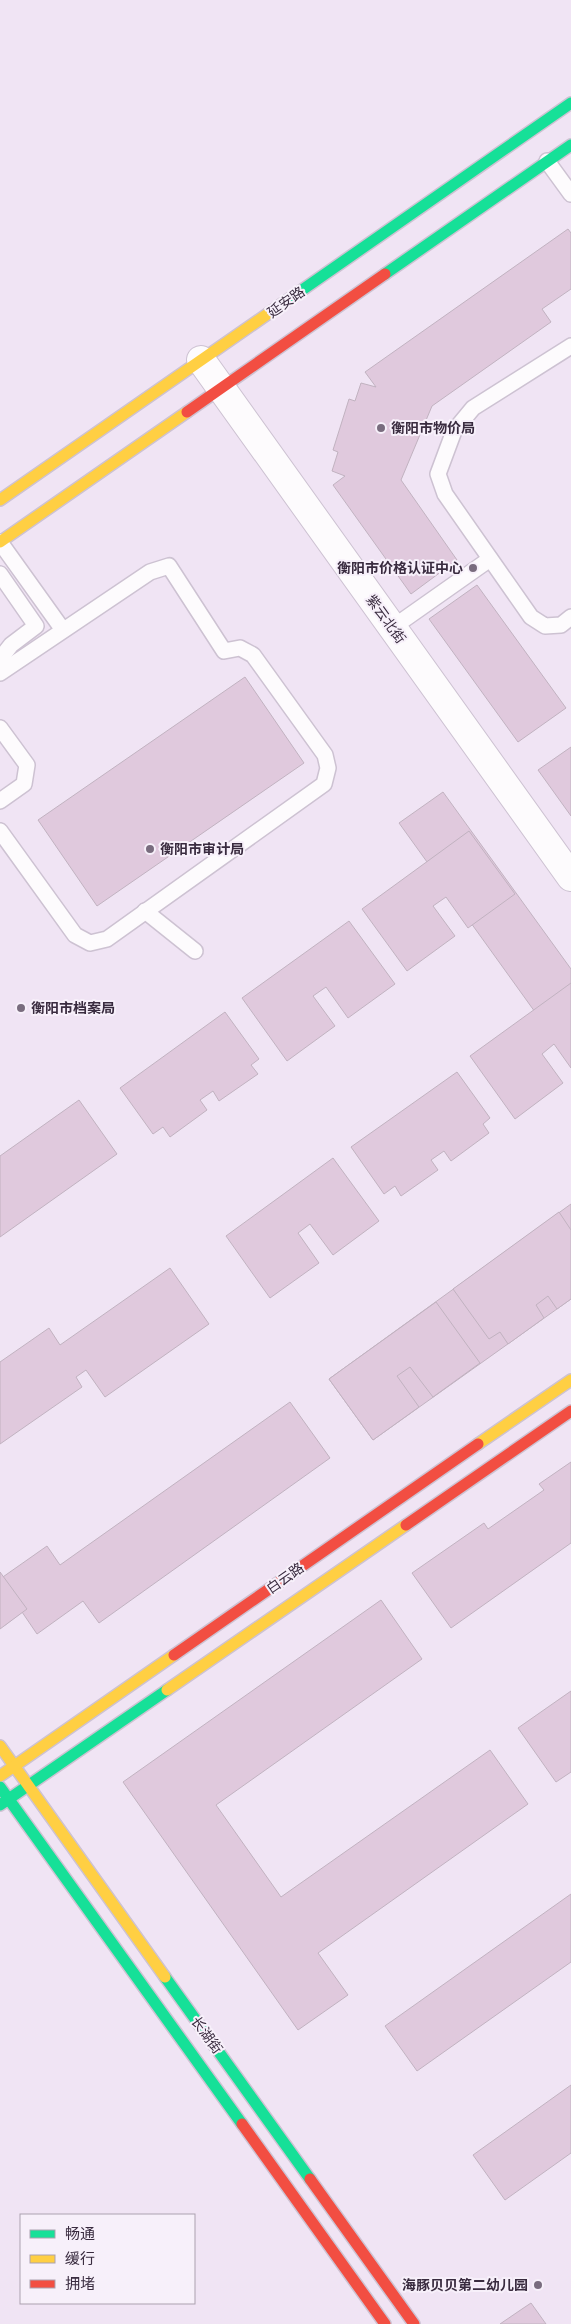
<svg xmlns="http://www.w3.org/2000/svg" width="571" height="2324" viewBox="0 0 571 2324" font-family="'Fira Sans','Noto Sans SC',sans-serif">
<rect width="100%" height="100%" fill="#f0e4f4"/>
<g fill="#e0c9dd" stroke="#c1b2c0">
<polygon points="568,229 571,233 571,289 542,309 551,322 432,406 401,480 457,560 411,594 333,485 345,476 332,471 338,452 333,450 349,399 355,401 361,383 376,387 365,372"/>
<polygon points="477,585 566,708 518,742 429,619"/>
<polygon points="245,677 304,763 97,906 38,820"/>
<polygon points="571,747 571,816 538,770"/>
<polygon points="443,792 571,969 571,1062 399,823"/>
<polygon points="469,831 515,894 468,928 446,897 433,906 455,936 407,971 362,909"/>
<polygon points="349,921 395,984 348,1018 326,987 313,996 335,1026 287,1061 242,998"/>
<polygon points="571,983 571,1068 554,1044 542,1054 563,1083 515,1119 470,1056"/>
<polygon points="225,1012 259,1059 251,1065 258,1074 219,1101 213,1091 200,1100 207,1110 170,1137 163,1127 153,1134 120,1088"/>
<polygon points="457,1072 490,1118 483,1124 489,1133 451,1161 444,1151 431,1160 438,1170 401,1196 395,1186 384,1194 351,1147"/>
<polygon points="79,1100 117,1154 0,1237 0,1156"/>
<polygon points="333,1158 379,1221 333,1255 310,1224 298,1233 319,1263 270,1298 226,1236"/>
<polygon points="571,1204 571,1299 373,1440 329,1379"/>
<polygon points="559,1212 571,1230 571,1299 557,1309 548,1296 536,1305 544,1318 508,1344 500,1332 489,1339 453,1289"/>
<polygon points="170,1268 209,1324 105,1397 86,1370 76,1377 82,1387 0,1444 0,1362 49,1328 60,1345"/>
<polygon points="436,1302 480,1363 433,1397 410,1367 397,1376 419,1407 373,1440 329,1379"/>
<polygon points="290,1402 330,1458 99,1623 83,1601 37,1634 22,1612 5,1625 0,1617 0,1579 47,1546 60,1565"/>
<polygon points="571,1462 571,1543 451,1628 412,1573 484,1523 488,1529 544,1490 539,1484"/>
<polygon points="0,1572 27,1609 0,1629"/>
<polygon points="381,1600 422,1659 216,1805 281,1897 490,1750 528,1804 318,1953 348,1995 298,2030 123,1782"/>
<polygon points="571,1691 571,1772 556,1782 518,1728"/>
<polygon points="571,1894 571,1962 417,2071 385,2026"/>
<polygon points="571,2085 571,2153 505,2200 473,2155"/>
<polygon points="531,2303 546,2324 500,2324 522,2309"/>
</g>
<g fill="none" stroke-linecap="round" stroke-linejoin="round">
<defs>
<g id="lane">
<polyline points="547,161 571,194"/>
<polyline points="571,346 473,408 454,431 438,474 445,494 531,617 545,626 561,625 571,617"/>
<polyline points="0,542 63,630"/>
<polyline points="0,574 36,626 11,645 0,659"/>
<polyline points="392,628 490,559"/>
<polyline points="0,673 150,572 169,566 224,651 240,648 253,655 325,755 328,768 324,784 107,939 90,943 75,935 0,831"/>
<polyline points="0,728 27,765 24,784 0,801"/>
<polyline points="145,911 195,951"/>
</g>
<polyline id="street" points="201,360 571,877"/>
<g id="fast">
<polyline points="385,274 571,145"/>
<polyline points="269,313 571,103"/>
<polyline points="0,1787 242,2124"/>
<polyline points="0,1805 167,1690"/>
<polyline points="165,1977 310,2179"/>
</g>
<g id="slow">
<polyline points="0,500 269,313"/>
<polyline points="0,542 187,412"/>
<polyline points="478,1444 571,1380"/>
<polyline points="167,1690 406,1525"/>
<polyline points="0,1746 165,1977"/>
<polyline points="0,1776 174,1655"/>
</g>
<g id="jam">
<polyline points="187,412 385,274"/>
<polyline points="406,1525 571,1411"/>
<polyline points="174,1655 478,1444"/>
<polyline points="242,2124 385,2324"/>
<polyline points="310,2179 414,2324"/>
</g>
</defs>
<use href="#lane" stroke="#cdc2d2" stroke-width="18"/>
<use href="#street" stroke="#cdc2d2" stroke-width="30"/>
<use href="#fast" stroke="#cdc2d2" stroke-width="14"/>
<use href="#slow" stroke="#cdc2d2" stroke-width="14"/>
<use href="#jam" stroke="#cdc2d2" stroke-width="14"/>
<use href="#lane" stroke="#fdfbfd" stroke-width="15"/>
<use href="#street" stroke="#fdfbfd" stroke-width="28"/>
<use href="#fast" stroke="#16e098" stroke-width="11"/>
<use href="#slow" stroke="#ffcf43" stroke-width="11"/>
<use href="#jam" stroke="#f24e42" stroke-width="11"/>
</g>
<g fill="#796c7e" stroke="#f7f0fa" stroke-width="2">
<circle cx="381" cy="428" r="5"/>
<circle cx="473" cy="568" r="5"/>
<circle cx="150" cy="849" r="5"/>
<circle cx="21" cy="1008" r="5"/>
<circle cx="538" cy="2285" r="5"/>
</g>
<g text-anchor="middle" stroke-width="4" stroke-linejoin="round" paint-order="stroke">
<g font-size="14" fill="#392b3f" stroke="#f7f0fa">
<text transform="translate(286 302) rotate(-35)" y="5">延安路</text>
<text transform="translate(386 619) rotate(54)" y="5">紫云北街</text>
<text transform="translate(285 1578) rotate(-35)" y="5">白云路</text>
<text transform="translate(207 2035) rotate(54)" y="5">长湖街</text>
</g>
<g font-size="14" font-weight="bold" fill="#392b3f" stroke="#f7f0fa" text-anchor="start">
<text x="391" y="433">衡阳市物价局</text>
<text x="463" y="573" text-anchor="end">衡阳市价格认证中心</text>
<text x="160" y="854">衡阳市审计局</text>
<text x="31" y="1013">衡阳市档案局</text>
<text x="528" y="2290" text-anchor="end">海豚贝贝第二幼儿园</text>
</g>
</g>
<rect x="20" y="2214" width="175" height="90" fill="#f7f0fa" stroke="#aba1af"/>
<rect x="30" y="2230" width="25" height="8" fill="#16e098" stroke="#aba1af"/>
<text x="65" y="2239" font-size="15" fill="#392b3f">畅通</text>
<rect x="30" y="2255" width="25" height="8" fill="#ffcf43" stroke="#aba1af"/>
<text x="65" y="2264" font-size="15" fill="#392b3f">缓行</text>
<rect x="30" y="2280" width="25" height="8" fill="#f24e42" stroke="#aba1af"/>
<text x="65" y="2289" font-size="15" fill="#392b3f">拥堵</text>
</svg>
